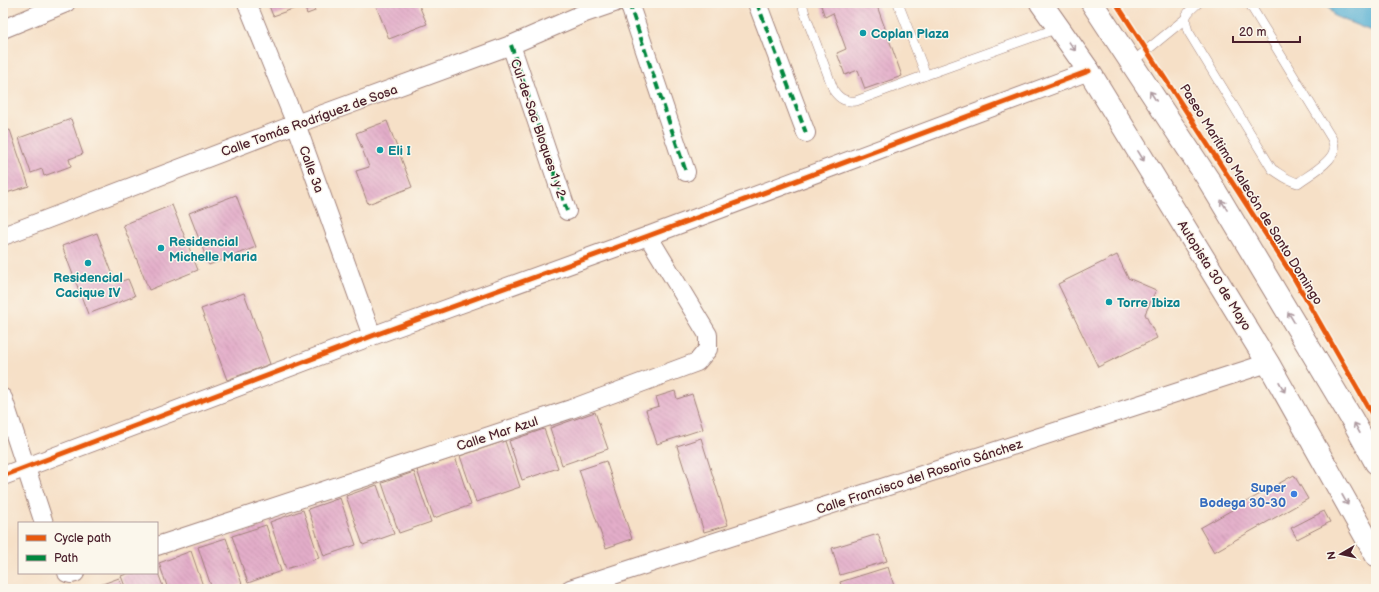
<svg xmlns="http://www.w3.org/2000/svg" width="1379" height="592" viewBox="0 0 1379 592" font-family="'Balsamiq Sans',sans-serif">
<defs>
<pattern id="building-back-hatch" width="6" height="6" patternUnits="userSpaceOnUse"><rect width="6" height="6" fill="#e3adc9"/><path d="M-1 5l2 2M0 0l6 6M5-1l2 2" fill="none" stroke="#c494ad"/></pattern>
</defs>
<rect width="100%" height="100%" fill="#fbf7ec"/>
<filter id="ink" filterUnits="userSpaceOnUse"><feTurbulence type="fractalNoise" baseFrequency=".025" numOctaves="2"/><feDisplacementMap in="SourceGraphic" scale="8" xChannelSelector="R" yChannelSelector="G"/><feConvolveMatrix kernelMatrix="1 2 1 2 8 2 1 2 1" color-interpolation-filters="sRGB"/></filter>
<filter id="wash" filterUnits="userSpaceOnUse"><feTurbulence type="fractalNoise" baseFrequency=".012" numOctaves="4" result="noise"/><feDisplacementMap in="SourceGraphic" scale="16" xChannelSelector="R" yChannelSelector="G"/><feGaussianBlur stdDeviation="0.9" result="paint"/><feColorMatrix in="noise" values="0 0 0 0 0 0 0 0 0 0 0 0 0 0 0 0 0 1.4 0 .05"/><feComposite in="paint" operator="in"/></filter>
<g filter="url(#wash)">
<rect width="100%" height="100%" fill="#f6e0c7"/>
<polygon fill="#56b0d3" stroke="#50687f" points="1327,3 1376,3 1376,33 1334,16"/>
<g id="blocks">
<g fill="url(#building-back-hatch)">
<polygon points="268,3 312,3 315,11 307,14 304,5 273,16"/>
<polygon points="375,3 418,3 427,24 389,39"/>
<polygon points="820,3 876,3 902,76 865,89 858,70 845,75 837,53 846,49 833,13 825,17"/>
<polygon points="71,119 83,154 69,159 71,166 44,176 42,169 31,173 19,138"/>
<polygon points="387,121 412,187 368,204 356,171 369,167 356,133"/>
<polygon points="10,130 29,186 3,194 3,132"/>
<polygon points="236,195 256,247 209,265 189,213"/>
<polygon points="172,205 198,270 149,290 123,225"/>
<polygon points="97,233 116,283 128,279 135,296 88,314 62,246"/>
<polygon points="1117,255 1128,278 1156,290 1145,314 1157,338 1098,367 1058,284"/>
<polygon points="244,293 270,364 227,380 201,309"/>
<polygon points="675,391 677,399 692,394 703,429 657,444 646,410 659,406 656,397"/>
<polygon points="595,412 608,449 562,465 550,428"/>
<polygon points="544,429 558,468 522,480 509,441"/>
<polygon points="701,438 728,525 704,532 677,446"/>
<polygon points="505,441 520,487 476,502 460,456"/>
<polygon points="455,457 471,505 434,518 417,470"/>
<polygon points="606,461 632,539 606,548 579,470"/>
<polygon points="414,472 431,522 399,533 382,483"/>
<polygon points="1294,475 1308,499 1214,552 1200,528"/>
<polygon points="377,485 394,534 363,545 346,496"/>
<polygon points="340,498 356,545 324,556 308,509"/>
<polygon points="303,510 319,558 286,569 270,522"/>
<polygon points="1324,511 1330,522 1297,539 1291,528"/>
<polygon points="266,525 281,571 248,583 232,536"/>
<polygon points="878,534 887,561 840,575 832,548"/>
<polygon points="226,538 242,584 228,589 212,589 198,547"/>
<polygon points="191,551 204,589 168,589 159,563"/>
<polygon points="888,567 895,589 842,589 840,582"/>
<polygon points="129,573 158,573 164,589 126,589 121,576"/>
<polygon points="119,578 123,589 89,589"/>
</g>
</g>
</g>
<g filter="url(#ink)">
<use href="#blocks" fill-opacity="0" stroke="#a08079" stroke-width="1"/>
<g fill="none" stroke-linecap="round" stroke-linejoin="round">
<defs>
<g id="lane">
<path d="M802 3 805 14 834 91C840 99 845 102 856 101L926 75 898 3"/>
<path d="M1198 3C1186 14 1183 15 1188 31L1272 169C1280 174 1288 181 1298 183 1307 176 1335 161 1334 148 1334 145 1333 142 1332 139L1249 3"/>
<polyline points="1131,63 1185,19"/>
<polyline points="926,75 1058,28"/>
</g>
<g id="street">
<polyline points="247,3 296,124 372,336"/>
<polyline points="629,3 686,172"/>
<polyline points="757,3 806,133"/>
<polyline points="3,29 66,3"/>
<polyline points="511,45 567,211"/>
<polyline points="3,236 296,124 511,45 585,13 614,3"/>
<polyline points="3,398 44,523"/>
<polyline points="3,476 372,336 648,236 1089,71"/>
<polyline points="157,546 571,409 697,362 708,349 708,335 648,236"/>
<polyline points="67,573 71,574 75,573"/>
<polyline points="570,589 1268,363"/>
</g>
<g id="highway">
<polyline points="1041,3 1089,71 1268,363 1376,555"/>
<polyline points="1092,3 1208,179 1353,421 1376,463"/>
</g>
</defs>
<use href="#lane" stroke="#a08079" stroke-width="10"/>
<use href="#street" stroke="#a08079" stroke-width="20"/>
<use href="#highway" stroke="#a08079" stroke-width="24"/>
<use href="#lane" stroke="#fff" stroke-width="9"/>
<use href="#street" stroke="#fff" stroke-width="18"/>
<use href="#highway" stroke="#fff" stroke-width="22"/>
<g stroke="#00873e" stroke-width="4" stroke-dasharray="8 4" stroke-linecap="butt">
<polyline points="629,3 686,172"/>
<polyline points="757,3 806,133"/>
<polyline points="511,45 567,211"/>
</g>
<defs>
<g id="cycleway">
<polyline points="1116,3 1294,278 1376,421"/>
<polyline points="3,476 372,336 648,236 1089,71"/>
</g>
</defs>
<use href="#cycleway" stroke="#fbf7ec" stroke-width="8"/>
<use href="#cycleway" stroke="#e8590c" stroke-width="5"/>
</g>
<defs><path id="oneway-shaft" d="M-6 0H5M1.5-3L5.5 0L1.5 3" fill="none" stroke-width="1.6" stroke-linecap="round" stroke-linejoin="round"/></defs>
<g stroke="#ae9aa0">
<use href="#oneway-shaft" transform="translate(1072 46) rotate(55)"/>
<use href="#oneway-shaft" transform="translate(1153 96) rotate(-123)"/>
<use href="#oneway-shaft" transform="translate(1141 156) rotate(58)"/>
<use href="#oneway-shaft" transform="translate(1224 205) rotate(-121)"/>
<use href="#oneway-shaft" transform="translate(1291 317) rotate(-121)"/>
<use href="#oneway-shaft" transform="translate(1282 387) rotate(61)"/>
<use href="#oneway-shaft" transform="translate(1357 428) rotate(-119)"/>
<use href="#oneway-shaft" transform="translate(1345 500) rotate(61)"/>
</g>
</g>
<g fill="#0f9aa8" stroke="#fbf7ec" stroke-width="1.5">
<circle cx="863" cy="33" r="4"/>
<circle cx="380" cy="150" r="4"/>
<circle cx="161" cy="248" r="4"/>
<circle cx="88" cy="263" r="4"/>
<circle cx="1109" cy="302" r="4"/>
</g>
<circle fill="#3f7fe0" stroke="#fbf7ec" stroke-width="1.5" cx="1294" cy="494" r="4"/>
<g text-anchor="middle" stroke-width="3" stroke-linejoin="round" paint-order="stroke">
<g font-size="13" font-weight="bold" fill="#0d838f" stroke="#fbf7ec" text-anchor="start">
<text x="871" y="38">Coplan Plaza</text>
<text x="388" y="155">Eli I</text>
<text x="169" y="246">Residencial<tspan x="169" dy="15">Michelle Maria</tspan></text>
<text x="88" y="282" text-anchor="middle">Residencial<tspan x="88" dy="15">Cacique IV</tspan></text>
<text x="1117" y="307">Torre Ibiza</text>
</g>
<g font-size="13" fill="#4a1f2b" stroke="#fbf7ec">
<text transform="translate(309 120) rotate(-20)" y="5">Calle Tomás Rodríguez de Sosa</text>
<text transform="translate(539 128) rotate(71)" y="5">Cul-de-Sac Bloques 1 y 2</text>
<text transform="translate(312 169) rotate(70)" y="5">Calle 3a</text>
<text transform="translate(1252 194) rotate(58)" y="5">Paseo Marítimo Malecón de Santo Domingo</text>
<text transform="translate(1215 275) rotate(58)" y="5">Autopista 30 de Mayo</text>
<text transform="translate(497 433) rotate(-18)" y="5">Calle Mar Azul</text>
<text transform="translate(919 476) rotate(-18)" y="5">Calle Francisco del Rosario Sánchez</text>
</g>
<g font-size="13" font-weight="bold" fill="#366cbe" stroke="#fbf7ec" text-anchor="end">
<text x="1286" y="492">Super<tspan x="1286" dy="15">Bodega 30-30</tspan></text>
</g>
</g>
<rect width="1379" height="592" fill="none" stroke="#fbf7ec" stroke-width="16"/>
<rect x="18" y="522" width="140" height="52" fill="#fbf7ec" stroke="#b4a19f"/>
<rect x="26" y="535" width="20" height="6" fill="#e8590c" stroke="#b4a19f"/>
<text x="54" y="542" font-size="12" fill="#4a1f2b">Cycle path</text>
<rect x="26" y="555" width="20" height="6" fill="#00873e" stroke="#b4a19f"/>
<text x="54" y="562" font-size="12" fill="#4a1f2b">Path</text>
<g transform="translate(1341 554) rotate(261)" stroke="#fbf7ec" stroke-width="3" paint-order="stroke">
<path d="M0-3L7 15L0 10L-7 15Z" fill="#4a1f2b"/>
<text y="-6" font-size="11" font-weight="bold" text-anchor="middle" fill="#4a1f2b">N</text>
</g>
<path d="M1233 36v6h67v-6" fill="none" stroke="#4a1f2b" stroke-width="2"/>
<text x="1239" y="36" font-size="12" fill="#4a1f2b" stroke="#fbf7ec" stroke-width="3" paint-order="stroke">20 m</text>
</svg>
